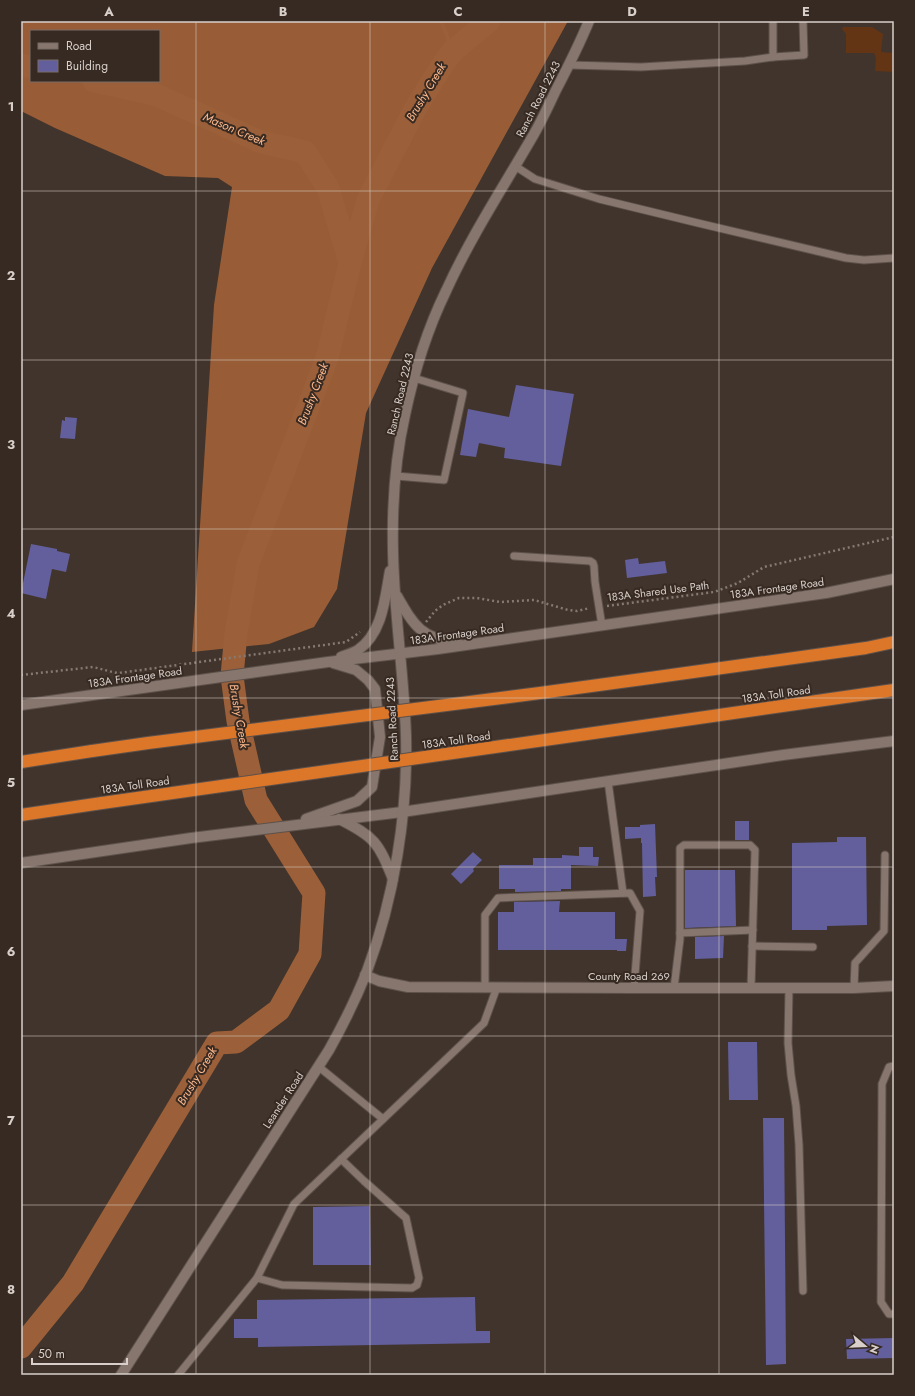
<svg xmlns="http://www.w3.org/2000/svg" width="915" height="1396" viewBox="0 0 915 1396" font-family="Jost,sans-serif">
<rect width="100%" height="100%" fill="#41342c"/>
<polygon fill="#633514" points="843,27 872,27 883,34 881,52 894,53 894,72 875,71 876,58 874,53 846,53 846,34 842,29"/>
<path fill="#985d36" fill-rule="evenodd" d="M21 21H568L432 268 366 413 337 589 314 627 269 644 192 652 214 305 232 187 218 178 165 176 55 128 21 111ZM31 31H159V81H31Z"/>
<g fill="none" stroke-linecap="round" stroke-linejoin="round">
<polyline stroke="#9b6039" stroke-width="4" points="441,21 453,51"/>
<g stroke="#9b6039" stroke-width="23">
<polyline points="21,65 31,67"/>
<polyline points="94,81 154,94 261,142 305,152 328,188 350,263"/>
<polyline points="21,1347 73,1283 217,1043 236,1042 279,1010 310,954 314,893 256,800 238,721 232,676 236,633 248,564 327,358 350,263 368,200 415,109 445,61 453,51 489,21"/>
</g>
</g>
<g fill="#625f9c">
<polygon points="516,385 574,394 561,466 504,458 505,448 479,443 476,457 460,455 468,409 509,417"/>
<polygon points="65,417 77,418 75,439 60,438 62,420 65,421"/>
<polygon points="31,544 57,549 57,551 70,554 66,572 52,569 46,599 21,593"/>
<polygon points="638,558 639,564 665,561 667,573 627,578 625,560"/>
<rect x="735" y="821" width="14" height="19"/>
<polygon points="655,824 657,877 655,877 656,896 643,897 642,843 641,843 641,838 625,839 625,827 640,827 640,825"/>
<polygon points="837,837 866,837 867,925 827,926 827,930 792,930 792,843 837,842"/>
<polygon points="579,847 593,847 593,857 599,857 598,866 571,865 571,889 561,889 561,891 515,892 515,889 499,889 499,865 533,865 533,858 562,858 562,855 579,856"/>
<polygon points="473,852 482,860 473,869 474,871 461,884 451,874"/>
<polygon points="685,870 735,870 736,926 685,928"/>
<polygon points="560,901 559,912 615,912 615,939 627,939 626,951 617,951 617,950 498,950 498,912 514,912 514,902"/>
<polygon points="724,936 723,958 695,959 695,937"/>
<polygon points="728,1042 757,1042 758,1100 729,1100"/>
<polygon points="763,1118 784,1118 786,1364 766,1365"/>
<polygon points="370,1206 371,1265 313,1265 313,1207"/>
<polygon points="475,1297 476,1331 490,1331 490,1343 258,1347 258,1338 234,1338 234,1319 257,1319 257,1300"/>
<polygon points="894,1338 894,1358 847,1359 846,1339"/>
</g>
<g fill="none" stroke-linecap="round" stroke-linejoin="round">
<defs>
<g id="service">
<polyline points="773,57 773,21"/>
<polyline points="569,65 641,67 745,61 773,57 804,55 803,21"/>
<polyline points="515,166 535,179 599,199 702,224 846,258 864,260 894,258"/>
<polyline points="396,476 444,480 463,393 414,378"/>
<polyline points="514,556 590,561 593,563 594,566 595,582 602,626"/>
<polyline points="608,781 623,893"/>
<polyline points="680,933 753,930"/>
<polyline points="752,946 813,947"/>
<polyline points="485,987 485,915 498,898 630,893 640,911 634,988"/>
<polyline points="674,988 680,939 680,848 684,845 750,845 755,850 751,988"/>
<polyline points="789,988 788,1043 791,1075 796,1106 799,1145 803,1291"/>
<polyline points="854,988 855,963 884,931 885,855"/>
<polyline points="894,1066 889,1067 882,1084 881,1302 889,1314 894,1314"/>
<polyline points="319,1067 383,1119"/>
<polyline points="257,1278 282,1285 412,1288 417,1285 419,1278 406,1218 364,1181 341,1159"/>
<polyline points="178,1375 257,1278 294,1204 484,1023 497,987"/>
</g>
<polyline id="minor" points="365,975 379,981 408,987 634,988 854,988 894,986"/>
<g id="secondary">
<path d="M397 596C414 626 422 639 458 643"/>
<path d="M341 657C346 655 353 653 358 650 383 633 385 597 390 571"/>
<polyline points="21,705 328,662 438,649 826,593 894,579"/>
<polyline points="306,819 357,801 372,787 380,737 375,689 368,680 356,670 333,663"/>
<path d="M339 819C375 837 378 842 393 879"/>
<polyline points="21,863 191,838 402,812 783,755 894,741"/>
<path d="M121 1375 329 1050C343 1025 356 999 367 971 394 899 408 813 406 736 404 674 394 613 393 551 392 506 395 459 405 415 414 372 427 330 446 291 471 236 504 186 534 134 542 120 549 105 556 90 568 67 579 45 589 21"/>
</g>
<g id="motorway">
<polyline points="650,678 866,648 894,642"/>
<polyline points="643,726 894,690"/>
<polyline points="21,762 92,751"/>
<polyline points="21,815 102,803"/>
</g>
</defs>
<use href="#service" stroke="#5d514b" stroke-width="9"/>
<use href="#minor" stroke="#5d514b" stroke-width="12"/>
<use href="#secondary" stroke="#5d514b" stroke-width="12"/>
<use href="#motorway" stroke="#5d514b" stroke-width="14"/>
<g stroke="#857a73" stroke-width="2.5" stroke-dasharray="2 3" stroke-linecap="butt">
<polyline points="607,606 714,592 738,583 764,567 894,537"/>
<polyline points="426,622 435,611 443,605 459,598 477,598 500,602 534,600 568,610 577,611 590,608"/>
<path d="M21 675 93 667C102 669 110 672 119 673L346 642 360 632"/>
</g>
<use href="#service" stroke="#86766d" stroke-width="7"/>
<use href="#minor" stroke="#86766d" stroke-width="10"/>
<use href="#secondary" stroke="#86766d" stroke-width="10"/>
<use href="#motorway" stroke="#dc7628" stroke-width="12"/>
<defs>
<g id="motorway-bridge">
<polyline points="92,751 148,743 540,693 650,678"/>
<polyline points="102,803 643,726"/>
</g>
</defs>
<use href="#motorway-bridge" stroke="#5d514b" stroke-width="14" stroke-linecap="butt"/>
<use href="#motorway-bridge" stroke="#dc7628" stroke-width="12"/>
</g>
<path fill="none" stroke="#d9d0cb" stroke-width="1" stroke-opacity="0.55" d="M196 21V1375M370 21V1375M545 21V1375M719 21V1375M21 191H894M21 360H894M21 529H894M21 698H894M21 867H894M21 1036H894M21 1205H894"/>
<g text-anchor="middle" stroke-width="4" stroke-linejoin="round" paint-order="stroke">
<g font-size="11" fill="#d9d0cb" stroke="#372a22">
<text transform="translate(538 99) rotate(-63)" y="4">Ranch Road 2243</text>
<text transform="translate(400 394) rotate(-77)" y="4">Ranch Road 2243</text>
<text transform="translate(777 588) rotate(-8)" y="4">183A Frontage Road</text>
<text transform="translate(658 591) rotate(-7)" y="4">183A Shared Use Path</text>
<text transform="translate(457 634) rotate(-8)" y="4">183A Frontage Road</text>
<text transform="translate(135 677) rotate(-8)" y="4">183A Frontage Road</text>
<text transform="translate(776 694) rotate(-8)" y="4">183A Toll Road</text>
<text transform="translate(392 719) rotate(-93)" y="4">Ranch Road 2243</text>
<text transform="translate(456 740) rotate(-8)" y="4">183A Toll Road</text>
<text transform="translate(135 785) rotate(-8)" y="4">183A Toll Road</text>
<text x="629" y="980">County Road 269</text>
<text transform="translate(283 1100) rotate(-57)" y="4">Leander Road</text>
</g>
<g font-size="12" font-style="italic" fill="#fdb88c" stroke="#372a22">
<text transform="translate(426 92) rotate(-59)" y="4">Brushy Creek</text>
<text transform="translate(234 129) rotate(23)" y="4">Mason Creek</text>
<text transform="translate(313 394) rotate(-69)" y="4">Brushy Creek</text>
<text transform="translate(239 716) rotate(80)" y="4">Brushy Creek</text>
<text transform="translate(197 1076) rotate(-59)" y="4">Brushy Creek</text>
</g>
</g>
<rect width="915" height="1396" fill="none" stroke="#372a22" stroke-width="44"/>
<rect x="30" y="30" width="130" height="52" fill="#372a22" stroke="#786c66"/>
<rect x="38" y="43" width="20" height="6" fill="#86766d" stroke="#786c66"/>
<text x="66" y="50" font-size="12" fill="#d9d0cb">Road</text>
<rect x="38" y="60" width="20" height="12" fill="#625f9c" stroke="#786c66"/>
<text x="66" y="70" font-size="12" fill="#d9d0cb">Building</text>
<g transform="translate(865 1346) rotate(109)" stroke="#372a22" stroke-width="3" paint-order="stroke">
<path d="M0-3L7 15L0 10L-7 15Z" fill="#d9d0cb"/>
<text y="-6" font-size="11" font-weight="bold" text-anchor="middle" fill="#d9d0cb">N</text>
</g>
<path d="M32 1358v6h95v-6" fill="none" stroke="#d9d0cb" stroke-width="2"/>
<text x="38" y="1358" font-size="12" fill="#d9d0cb" stroke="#372a22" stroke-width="3" paint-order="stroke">50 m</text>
<rect x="22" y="22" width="871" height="1352" fill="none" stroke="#d9d0cb" stroke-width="1.5"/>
<g font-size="13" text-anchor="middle" font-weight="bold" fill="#d9d0cb">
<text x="109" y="16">A</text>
<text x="283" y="16">B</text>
<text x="458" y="16">C</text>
<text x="632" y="16">D</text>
<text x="806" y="16">E</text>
<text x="11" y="111">1</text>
<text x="11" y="280">2</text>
<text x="11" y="449">3</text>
<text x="11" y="618">4</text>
<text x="11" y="787">5</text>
<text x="11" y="956">6</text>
<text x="11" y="1125">7</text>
<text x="11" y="1294">8</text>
</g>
</svg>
